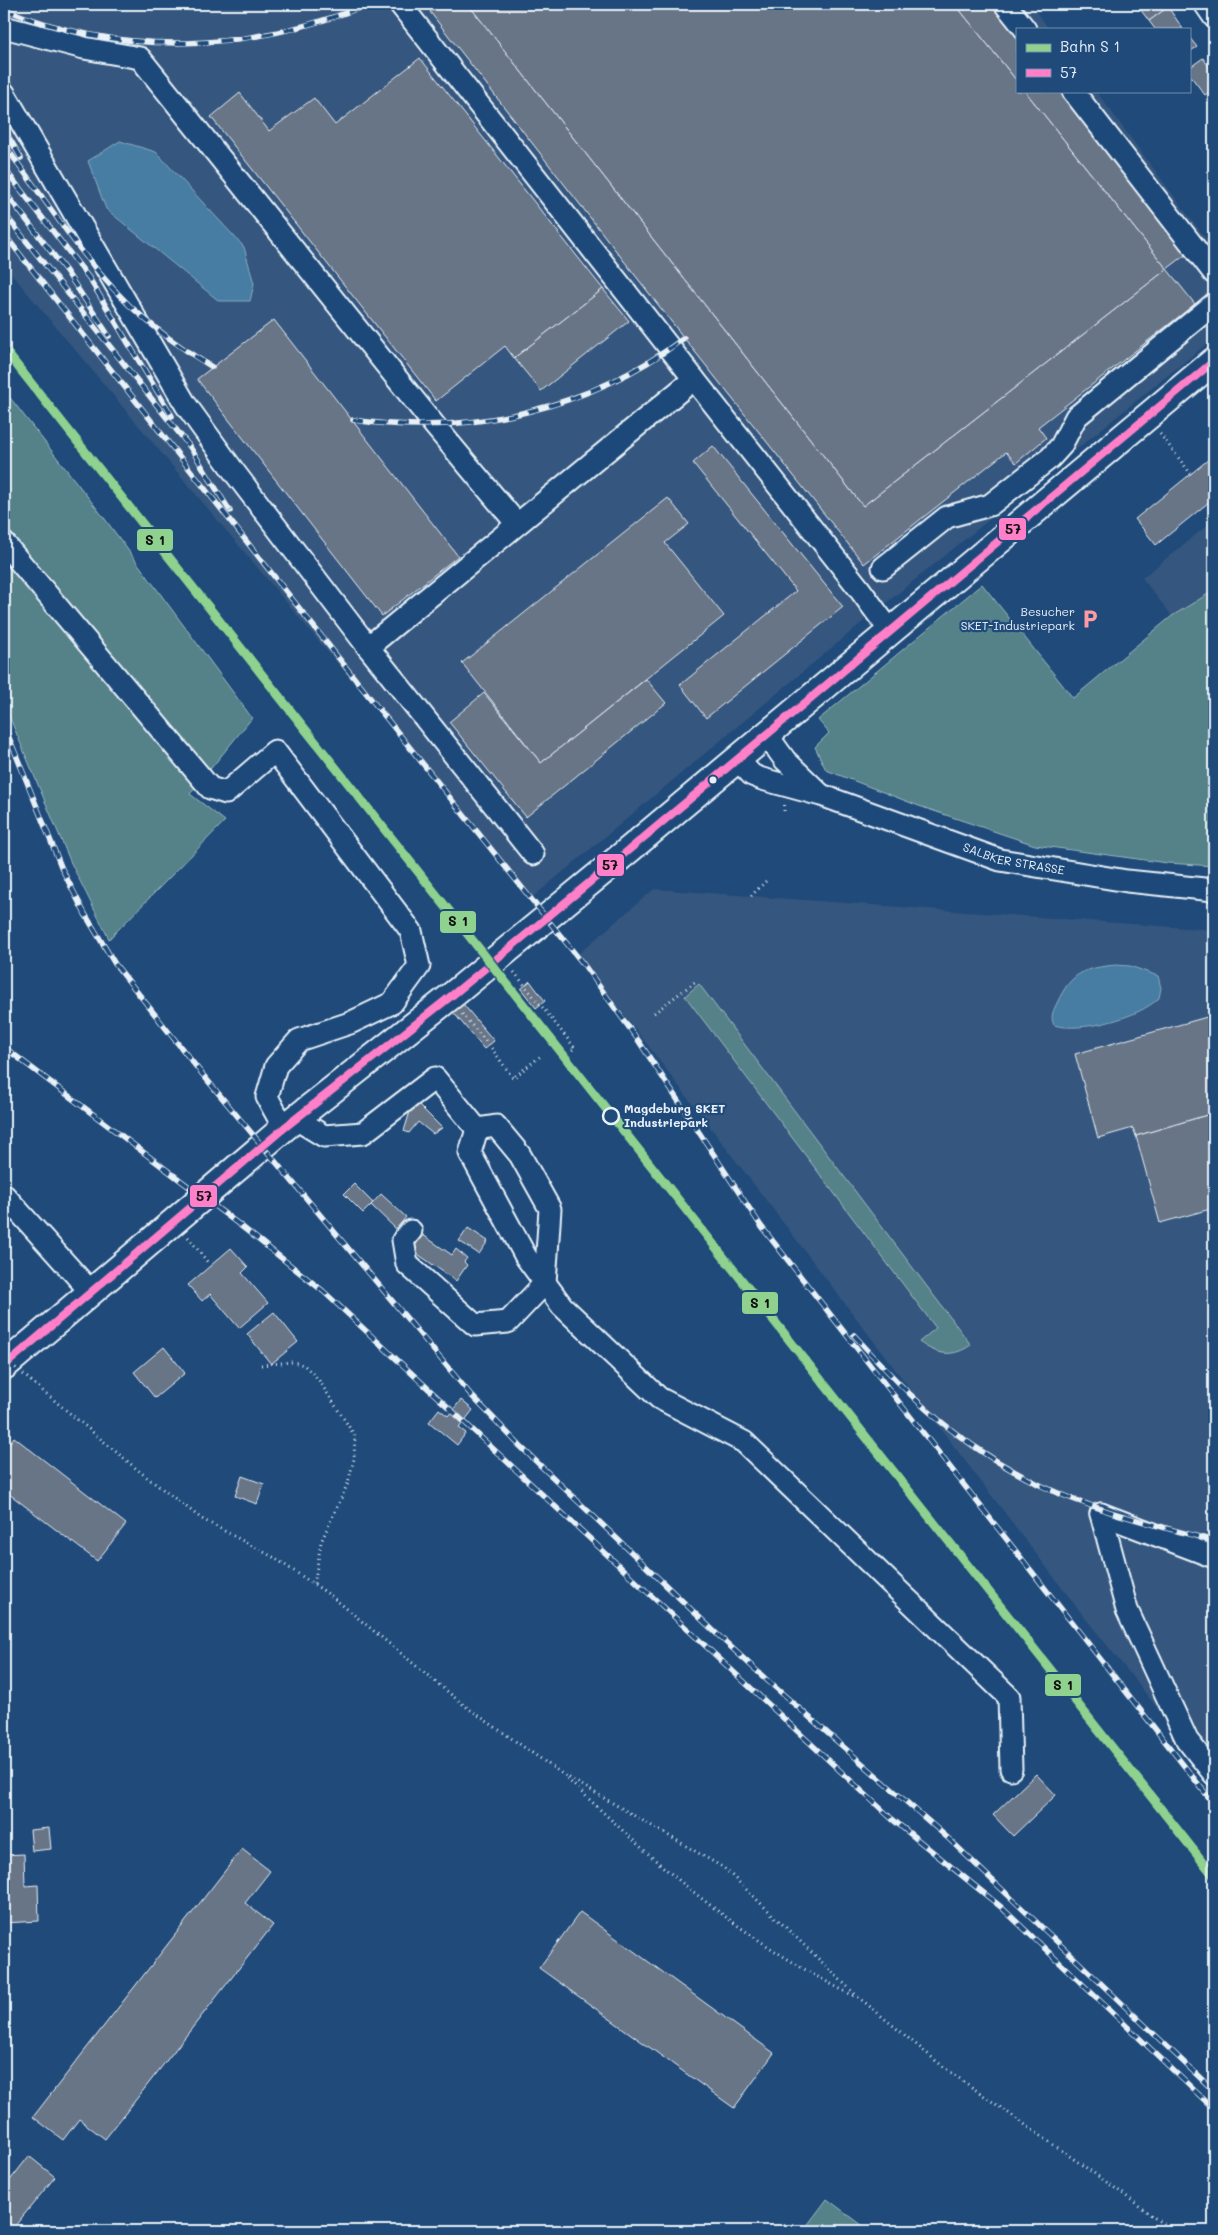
<svg xmlns="http://www.w3.org/2000/svg" width="1218" height="2235" viewBox="0 0 1218 2235" font-family="Mali,sans-serif">
<rect width="100%" height="100%" fill="#1f4a7a"/>
<filter id="ink" filterUnits="userSpaceOnUse"><feTurbulence type="fractalNoise" baseFrequency=".02" numOctaves="2"/><feDisplacementMap in="SourceGraphic" scale="10" xChannelSelector="R" yChannelSelector="G"/><feConvolveMatrix kernelMatrix="1 2 1 2 8 2 1 2 1" color-interpolation-filters="sRGB"/></filter>
<g filter="url(#ink)">
<g fill="#35577e">
<polygon points="4,4 1031,4 1049,29 1017,29 1017,91 1096,91 1214,250 1214,338 859,625 533,897 4,265"/>
<polygon points="1214,520 1214,601 1208,594 1172,616 1142,578"/>
<polygon points="654,889 1214,930 1214,1779 1082,1614 578,954"/>
</g>
<g fill="#548189" stroke="#9eb9c0">
<polygon points="4,390 105,519 252,718 190,794 225,821 109,939 71,863 4,704"/>
<polygon points="982,584 1073,698 1172,616 1208,594 1214,601 1214,866 1167,863 1035,845 919,806 826,770 815,747 829,733 818,720"/>
<path d="M699 984 971 1345C952 1358 937 1355 919 1342L936 1328 685 996Z"/>
<polygon points="827,2199 870,2231 803,2231"/>
</g>
<g fill="#467da2" stroke="#87abc4">
<polygon points="120,141 156,152 244,247 254,284 250,301 219,301 106,209 88,161"/>
<path d="M1116 965 1130 966 1158 976 1161 988 1159 998C1139 1018 1080 1033 1054 1025 1050 1017 1053 1011 1057 1003 1071 973 1083 968 1116 965Z"/>
</g>
<g fill="#687487" stroke="#e8f1f8">
<polygon points="115,4 126,4 119,9"/>
<polygon points="440,4 468,4 863,506 1167,269 1195,304 1038,427 1046,438 1016,463 1006,452 864,564 684,338 430,12"/>
<polygon points="468,4 955,4 1017,81 1017,91 1025,91 1167,269 863,506"/>
<polygon points="955,4 991,4 1017,36 1017,81"/>
<polygon points="1165,4 1168,7 1149,21 1137,5"/>
<polygon points="1168,7 1183,29 1155,29 1149,21"/>
<polygon points="1189,37 1197,47 1189,52"/>
<polygon points="420,58 603,289 514,358 505,346 436,401 211,117 240,93 269,131 314,98 335,125"/>
<polygon points="1203,58 1214,74 1214,89 1205,95 1189,74 1189,68"/>
<polygon points="1025,91 1060,91 1188,253 1167,269"/>
<polygon points="603,289 629,321 541,391 514,358"/>
<polygon points="274,320 458,556 382,616 197,379"/>
<polygon points="713,446 843,607 706,718 680,685 796,591 693,463"/>
<polygon points="1214,455 1214,498 1156,545 1135,519"/>
<polygon points="668,498 689,524 665,543 724,616 541,763 462,663"/>
<polygon points="646,679 666,703 526,817 449,722 484,693 541,763"/>
<polygon points="530,981 545,1001 536,1008 521,989"/>
<polygon points="463,1004 494,1041 484,1049 453,1012"/>
<polygon points="1214,1015 1214,1113 1136,1136 1133,1128 1098,1138 1075,1054"/>
<polygon points="418,1104 442,1128 433,1134 418,1122 409,1133 404,1131 412,1105"/>
<polygon points="1214,1113 1214,1208 1160,1223 1136,1136"/>
<polygon points="354,1184 373,1203 363,1213 344,1194"/>
<polygon points="381,1194 406,1217 396,1229 371,1205"/>
<polygon points="468,1228 488,1241 479,1254 459,1241"/>
<polygon points="423,1235 452,1255 456,1249 467,1258 464,1262 467,1265 456,1281 412,1250"/>
<polygon points="231,1248 248,1267 242,1273 268,1303 239,1328 210,1294 202,1301 188,1285"/>
<polygon points="1214,1253 1214,1271 1209,1255"/>
<polygon points="274,1312 298,1342 271,1364 247,1334"/>
<polygon points="164,1347 185,1373 155,1398 134,1372"/>
<polygon points="461,1400 473,1410 459,1428 466,1433 457,1445 429,1422 439,1409 448,1416"/>
<polygon points="14,1437 126,1524 97,1561 4,1490 4,1450"/>
<polygon points="242,1476 264,1484 257,1504 235,1496"/>
<polygon points="1036,1774 1056,1795 1013,1836 993,1815"/>
<polygon points="49,1828 51,1849 32,1851 30,1830"/>
<polygon points="242,1849 270,1871 245,1903 273,1925 105,2139 79,2119 63,2140 33,2117"/>
<polygon points="24,1854 25,1886 38,1885 39,1921 4,1923 4,1855"/>
<polygon points="580,1912 774,2053 734,2108 539,1968"/>
<polygon points="29,2156 55,2177 14,2227 4,2219 4,2188"/>
</g>
<g fill="none" stroke-linecap="round" stroke-linejoin="round">
<defs>
<g id="minor">
<polyline points="400,4 694,379"/>
<polyline points="1005,4 1025,29"/>
<polyline points="1205,4 1214,17"/>
<polyline points="4,27 84,48 140,58 435,426 517,524"/>
<polyline points="1073,91 1214,273"/>
<polyline points="4,93 186,405 235,473 368,647"/>
<polyline points="4,543 210,788 226,793 275,751 411,931 419,966 392,1003 350,1023 299,1040 276,1066 267,1097 284,1128"/>
<polyline points="883,568 947,517 990,505 1050,458 1061,446 1076,417 1214,304"/>
<polyline points="767,735 785,760 819,793"/>
<path id="s1" d="M738 760 752 775 762 779 821 795 1000 860 1127 881 1214 890"/>
<polyline points="533,854 368,647 694,379 858,587 891,632"/>
<polyline points="296,1119 324,1136 363,1133 435,1078 477,1129"/>
<polyline points="477,1129 470,1153 526,1257 562,1306 659,1398 744,1442 1009,1697 1011,1769"/>
<polyline points="4,1195 91,1292"/>
<polyline points="411,1231 403,1240 407,1264 475,1325 508,1322 545,1283 550,1209 520,1155 496,1126 477,1129"/>
<polyline points="1101,1514 1127,1610 1187,1740 1214,1774"/>
<polyline points="1101,1514 1214,1557"/>
</g>
<polyline id="major" points="4,1366 284,1128 455,993 618,859 1214,361"/>
</defs>
<use href="#minor" stroke="#e8f1f8" stroke-width="25"/>
<use href="#major" stroke="#e8f1f8" stroke-width="30"/>
<g stroke="#e8f1f8" stroke-width="3" stroke-dasharray="1 4" stroke-linecap="butt">
<polyline points="1160,434 1191,474"/>
<polyline points="784,805 784,812"/>
<polyline points="751,896 767,880"/>
<polyline points="514,972 575,1048 569,1052"/>
<polyline points="654,1013 696,981"/>
<polyline points="462,1014 490,1046 513,1078 542,1055"/>
<polyline points="188,1237 209,1264"/>
<polyline points="261,1365 292,1362 304,1365 318,1379 355,1436 354,1459 348,1483 321,1542 314,1585"/>
<polyline points="31,1381 144,1475 202,1519 273,1557 330,1595 465,1706 561,1773 724,1868 857,1996 946,2069 1122,2193 1172,2231"/>
<path d="M567 1779C608 1816 648 1856 691 1890 742 1931 797 1968 856 1997"/>
</g>
<use href="#minor" stroke="#1f4a7a" stroke-width="21"/>
<use href="#major" stroke="#1f4a7a" stroke-width="26"/>
<defs>
<g id="rail">
<path d="M4 9C125 58 250 52 369 4"/>
<polyline points="4,129 21,158"/>
<path d="M4 145C45 198 81 258 129 305 155 329 182 349 212 367"/>
<polyline points="4,168 89,278 172,416"/>
<polyline points="4,191 66,271 109,336"/>
<polyline points="4,213 190,447 230,511"/>
<polyline points="4,234 367,694 584,965 638,1040 761,1226 1214,1804"/>
<path d="M353 420C468 437 590 409 684 338"/>
<polyline points="4,725 62,869 85,914 115,964 198,1069 471,1395 520,1446 719,1636 769,1682 949,1839 1214,2091"/>
<polyline points="4,1047 241,1226 323,1291 892,1819 1001,1907 1214,2109"/>
<path d="M854 1335C873 1356 892 1377 912 1396 948 1431 995 1463 1040 1485 1095 1511 1156 1525 1214 1541"/>
</g>
</defs>
<use href="#rail" stroke="#e8f1f8" stroke-width="5.5"/>
<use href="#rail" stroke="#1f4a7a" stroke-width="4" stroke-dasharray="11" stroke-linecap="butt"/>
<polyline stroke="#e8f1f8" stroke-width="3" stroke-dasharray="1 4" stroke-linecap="butt" points="4,1358 31,1381"/>
<defs>
<polyline id="bus-1" points="4,1366 284,1128 455,993 618,859 1214,361"/>
</defs>
<use href="#bus-1" stroke="#1f4a7a" stroke-width="11"/>
<use href="#bus-1" stroke="#ff80c8" stroke-width="8"/>
<defs>
<polyline id="rail-1" points="4,349 1214,1876"/>
</defs>
<use href="#rail-1" stroke="#1f4a7a" stroke-width="12"/>
<use href="#rail-1" stroke="#8fd28f" stroke-width="9"/>
</g>
</g>
<defs>
<symbol id="parking-bare" viewBox="-9 -9 18 18"><path d="M-3.5-5.5H1a3.5 3.5 0 0 1 0 7H-1V5.5H-3.5ZM-1-3.4V-.6H.8a1.4 1.4 0 0 0 0-2.8Z" fill="#ff9aa2" stroke="#1f4a7a" stroke-width="2.5" paint-order="stroke"/></symbol>
</defs>
<g fill-rule="evenodd">
<use href="#parking-bare" x="1076" y="605" width="28" height="28"/>
</g>
<circle fill="#e8f1f8" stroke="#1f4a7a" stroke-width="2" cx="713" cy="780" r="4.5"/>
<circle fill="#1f4a7a" stroke="#e8f1f8" stroke-width="2.5" cx="611" cy="1116" r="8"/>
<g text-anchor="middle" stroke-width="4.5" stroke-linejoin="round" paint-order="stroke">
<g font-size="12" fill="#e8f1f8" stroke="#1f4a7a" text-anchor="end">
<text x="1075" y="616">Besucher<tspan x="1075" dy="14">SKET-Industriepark</tspan></text>
</g>
<g font-size="12" fill="#e8f1f8" stroke="#1f4a7a">
<text dy="4" stroke="none"><textPath href="#s1" startOffset="296">SALBKER STRASSE</textPath></text>
</g>
<g font-size="12" font-weight="bold" fill="#e8f1f8" stroke="#1f4a7a" text-anchor="start">
<text x="624" y="1113">Magdeburg SKET<tspan x="624" dy="14">Industriepark</tspan></text>
</g>
</g>
<g stroke="#1f4a7a" stroke-width="2">
<rect x="998" y="517" width="29" height="24" rx="5" fill="#ff80c8"/>
<rect x="136" y="528" width="38" height="24" rx="5" fill="#8fd28f"/>
<rect x="596" y="853" width="29" height="24" rx="5" fill="#ff80c8"/>
<rect x="439" y="910" width="38" height="24" rx="5" fill="#8fd28f"/>
<rect x="189" y="1184" width="29" height="24" rx="5" fill="#ff80c8"/>
<rect x="741" y="1291" width="38" height="24" rx="5" fill="#8fd28f"/>
<rect x="1044" y="1673" width="38" height="24" rx="5" fill="#8fd28f"/>
</g>
<g font-size="14" text-anchor="middle" font-weight="bold" fill="#111">
<text x="1013" y="534">57</text>
<text x="155" y="545">S 1</text>
<text x="610" y="870">57</text>
<text x="458" y="926">S 1</text>
<text x="204" y="1201">57</text>
<text x="760" y="1308">S 1</text>
<text x="1063" y="1690">S 1</text>
</g>
<rect width="1218" height="2235" fill="none" stroke="#1f4a7a" stroke-width="20"/>
<rect x="10" y="10" width="1198" height="2215" fill="none" stroke="#e8f1f8" stroke-width="2" filter="url(#ink)"/>
<rect x="1016" y="28" width="175" height="65" fill="#1f4a7a" stroke="#6f8dac"/>
<rect x="1026" y="44" width="25" height="8" fill="#8fd28f" stroke="#6f8dac"/>
<text x="1060" y="52" font-size="15" fill="#e8f1f8">Bahn S 1</text>
<rect x="1026" y="69" width="25" height="8" fill="#ff80c8" stroke="#6f8dac"/>
<text x="1060" y="78" font-size="15" fill="#e8f1f8">57</text>
</svg>
